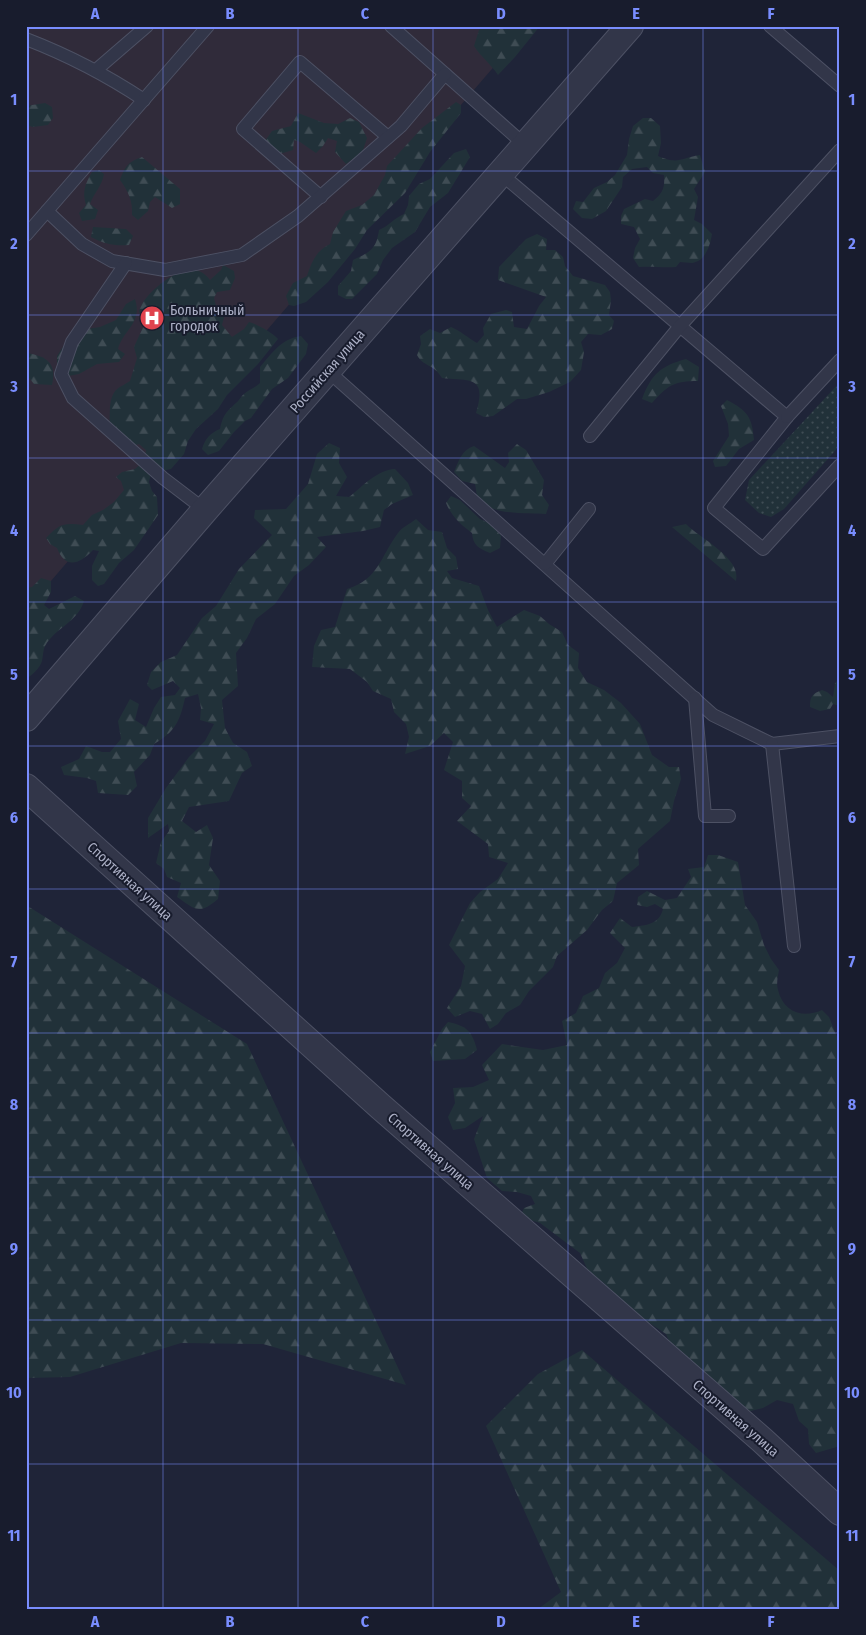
<svg xmlns="http://www.w3.org/2000/svg" width="866" height="1635" viewBox="0 0 866 1635" font-family="'Fira Sans Condensed',sans-serif">
<defs>
<pattern id="grass-dots" width="8" height="8" patternUnits="userSpaceOnUse" patternTransform="scale(1.25)"><rect width="8" height="8" fill="#213139"/><path d="M2 2h.1M6 6h.1" fill="none" stroke="#3f4c54" stroke-width="1.8" stroke-linecap="round"/></pattern>
<pattern id="forest-firs" width="22" height="20" patternUnits="userSpaceOnUse" patternTransform="scale(1.25)"><rect width="22" height="20" fill="#213139"/><path d="M5 1l3.5 6h-7zM16 11l3.5 6h-7z" fill="#3f4c54"/></pattern>
</defs>
<rect width="100%" height="100%" fill="#1f2438"/>
<polygon fill="#302b3a" points="26,26 529,26 26,610"/>
<polygon fill="url(#grass-dots)" points="840,382 840,445 784,509 771,517 759,513 745,500 749,480"/>
<g fill="url(#forest-firs)">
<path d="M483 26H540L515 57 498 75C491 64 481 57 474 46L479 30Z"/>
<path d="M456 102 461 105V113L430 152 405 193 367 230 355 249 328 282 306 302 294 306 289 305 286 296 293 283 307 276C312 261 316 251 330 244L333 232 346 211 362 205 374 195 385 175 387 166 422 128Z"/>
<polygon points="45,103 52,107 53,118 48,125 33,127 26,125 26,106"/>
<polygon points="298,113 324,123 338,124 350,118 359,122 367,138 362,153 346,164 335,152 337,141 328,138 323,146 316,153 300,142 294,140 293,150 283,153 269,152 265,141 272,131 291,126"/>
<path d="M643 118H651L660 126 661 143 658 156C679 165 680 158 700 155L705 172 694 189 698 197 694 220 702 224 712 234C710 245 706 261 692 263 689 263 683 262 680 262L676 267C663 268 652 266 639 267L633 258 635 248 640 239 634 227 621 224V216L624 209 645 199 653 201C663 193 665 188 664 175L653 173 647 167 632 169 623 177 622 187 606 211 592 219 582 218 573 209 576 201 583 202 594 188 607 182 615 175 627 155 629 139 633 126Z"/>
<path d="M466 149 470 157 448 193 430 207 415 232 392 248 383 260 377 274 352 299H346L338 295V286L351 271 353 260C370 252 376 250 379 230 389 226 394 218 404 214L408 205 409 196 419 184 430 179 454 153Z"/>
<path d="M142 157 180 189V204L172 208 155 197 150 202 148 211 138 220 132 215C133 201 128 191 120 180 125 166 128 162 142 157Z"/>
<path d="M99 170 104 174C102 186 94 193 90 204L98 210 95 219 82 221 79 213 86 205C82 192 85 184 92 172Z"/>
<path d="M93 227 126 229 133 236 129 245C114 246 104 244 91 237Z"/>
<path d="M537 234 547 239 546 250H555L563 257 565 266 573 276 605 285 610 292 611 300 609 315 614 321 612 329 601 335 588 334 581 342 584 352 581 370 570 382 549 392 526 399H517L493 416 484 417 476 413C487 376 471 381 442 378 433 363 423 367 417 355L421 344 420 336 430 329 440 333 451 327C461 331 468 338 477 343L484 335 483 328 491 314 506 310 512 312 514 327 527 329 539 306 546 297 498 280 499 267 526 239Z"/>
<path d="M223 265 234 271 235 278 230 290 217 292 214 298 216 306 225 314 222 325 232 337 244 329 249 322C257 324 273 333 278 339L258 364 227 395 218 409 196 429 188 441 184 454 171 469 151 473 149 482 152 491 157 497 158 515 134 550 119 563 104 584 98 586 92 580V566L99 551 93 550C79 565 65 569 57 548L50 544 46 538C61 523 63 523 83 525L92 515 103 510 114 502 124 490 121 481 116 477 122 472 135 469 144 461 146 450 139 444 129 447 109 430C111 418 107 400 116 390 120 386 126 384 130 381L137 358 134 347 144 325 139 311C141 306 143 301 147 297 161 281 193 256 210 280L221 270Z"/>
<path d="M135 299C143 323 123 330 118 349L125 354 119 362 97 364 79 374 63 377 57 369V356L66 342 80 330 100 327 116 320 126 304Z"/>
<path d="M301 336 308 344 306 354 288 378 272 389 251 418 245 421 234 432 219 451 208 455 202 449C205 439 210 433 220 429 223 415 226 412 236 403 239 401 241 396 244 394 248 390 255 388 260 383V367C273 352 281 339 301 336Z"/>
<path d="M26 353C47 356 57 363 52 385L34 384 26 374Z"/>
<path d="M686 359 699 367 698 381C674 381 668 385 652 403L642 399C652 373 661 366 686 359Z"/>
<path d="M727 400C748 411 752 417 754 440L739 449 726 466 715 467 713 461 729 436 728 424 721 406Z"/>
<path d="M329 443 340 448 339 463 347 477 336 496 349 497C363 486 377 470 395 469L408 483 413 495 392 504 384 510 380 527 363 531 317 537 326 547 309 565 294 576 275 604 256 619 247 638 236 653 238 686 222 700 225 728 233 743 247 752 252 766 242 773 229 801 189 807 182 821 196 832 207 825 213 838 209 865 220 881 218 899C199 915 196 910 177 897L181 883 167 877 164 869 156 863 161 842 169 831 168 824 148 838V818L166 788 189 757 205 741 214 724 200 720 201 708 198 694 185 698C180 721 175 732 154 744L150 755 134 772 137 786 128 795 98 793 96 781 87 778 64 775 61 767 79 759 86 746 102 752H110L121 739 118 721 130 699 139 704 135 720 146 727 154 708 161 697 175 695 180 688 173 681 152 690 147 685 151 672 161 662 177 655 202 618 216 606 239 569 272 535 254 518 255 510 286 509 308 484 317 454Z"/>
<path d="M517 444 526 450 544 480 542 495 549 505 546 514C528 513 486 516 477 496 476 492 476 488 475 484L462 481 454 472C459 460 462 450 474 446L505 468 509 462 508 453Z"/>
<path d="M451 496 460 500 480 519 491 524 501 536 500 548 490 553C478 548 473 545 472 533 460 524 452 517 446 503Z"/>
<path d="M416 519 428 530 442 532 447 548 456 557 458 569 447 571 452 578 479 586 488 610 497 627 524 610 540 616 549 624 562 632 568 645 579 653 578 668 587 682 604 690 621 703 640 724 652 755 669 767H679L681 779 674 801 670 821 638 849 639 865 617 883 613 901 602 910 587 930 557 956 553 967 529 991 520 1005 506 1013 498 1024 490 1029 482 1014 470 1011 455 1017 447 1008 461 986 465 966 449 945 470 903 480 892 498 879 508 863 489 857 488 844 457 821 471 806 462 798V781L444 770 453 742 444 733 430 746 405 754 409 737 406 724 394 712 391 699 373 691 367 682 350 669 312 667 314 646 321 630 335 627 347 589C379 579 380 557 398 533 402 527 410 524 416 519Z"/>
<path d="M686 524C699 538 742 558 736 581L672 527Z"/>
<path d="M41 578 51 581V592L44 605 49 609 75 596 84 601C77 623 56 627 45 646 43 650 43 656 42 661 40 668 32 675 26 679V588L32 587Z"/>
<path d="M840 678V706L833 704 830 709 820 711 810 707C810 696 812 694 822 690L827 692 833 697 835 683Z"/>
<path d="M708 855H718L738 862 745 905 757 922 764 945 771 959 779 970C778 976 776 984 778 990 783 1012 803 1019 822 1010L829 1017 840 1044V1446L816 1453 809 1444 808 1429 799 1421 793 1404 777 1400 763 1408 738 1414 674 1353 666 1334 645 1320 616 1303 604 1283 589 1273 580 1253 540 1223 520 1217 524 1208 535 1204 531 1196 517 1192 502 1191 487 1178 474 1139 483 1116 465 1128 453 1130 448 1117 455 1103 453 1088 473 1087 489 1080 482 1065 502 1044 543 1050 567 1045 562 1021 576 1013 583 996 599 988 605 973 617 963 625 948 610 933 620 918 632 927C646 925 659 925 663 909L655 904 647 907 637 905 638 897 647 891 665 900 677 898 691 877 688 869 704 867Z"/>
<polygon points="26,905 247,1044 406,1385 263,1344 181,1343 70,1377 26,1378"/>
<path d="M448 1022C467 1026 472 1031 477 1050L465 1059 433 1061 430 1052 442 1029Z"/>
<polygon points="582,1350 840,1571 840,1609 538,1609 561,1592 486,1426 538,1374"/>
</g>
<g fill="none" stroke-linecap="round" stroke-linejoin="round">
<defs>
<g id="lane">
<polyline points="391,26 525,145"/>
<polyline points="770,26 840,86"/>
<path d="M26 39C70 56 105 74 144 100"/>
<polyline points="96,70 147,26"/>
<polyline points="500,173 787,417 714,508 763,549 840,465"/>
<polyline points="321,197 243,129 300,62 388,137"/>
<polyline points="47,211 82,244 112,261 165,270 242,255 298,216 401,126 445,74"/>
<polyline points="26,235 208,26"/>
<polyline points="126,263 72,342 61,374 73,398 163,478 205,510"/>
<polyline points="328,371 713,715 772,744 840,736"/>
<polyline points="787,417 840,360"/>
<polyline points="590,436 680,326 840,150"/>
<polyline points="545,564 589,509"/>
<polyline points="695,698 705,816 729,816"/>
<polyline points="772,744 794,946"/>
</g>
<g id="street">
<polyline points="26,718 205,510 630,26"/>
<polyline points="26,787 381,1107 762,1440 840,1512"/>
</g>
</defs>
<use href="#lane" stroke="#4d5164" stroke-width="14"/>
<use href="#street" stroke="#4d5164" stroke-width="28"/>
<use href="#lane" stroke="#323649" stroke-width="12"/>
<use href="#street" stroke="#323649" stroke-width="26"/>
</g>
<path fill="none" stroke="#798dfe" stroke-width="1" stroke-opacity="0.55" d="M163 26V1609M298 26V1609M433 26V1609M568 26V1609M703 26V1609M26 171H840M26 315H840M26 458H840M26 602H840M26 746H840M26 889H840M26 1033H840M26 1177H840M26 1320H840M26 1464H840"/>
<defs>
<symbol id="hospital-disc" viewBox="-11 -11 22 22"><circle r="9.5" fill="#e0444e" stroke="#181c2d"/><path d="M-5-5h3v3.5h4V-5h3V5h-3V1.5h-4V5h-3Z" fill="#fff"/></symbol>
</defs>
<g fill-rule="evenodd">
<use href="#hospital-disc" x="138" y="304" width="28" height="28"/>
</g>
<g text-anchor="middle" stroke-width="4" stroke-linejoin="round" paint-order="stroke">
<g font-size="14" fill="#acb0c6" stroke="#181c2d" text-anchor="start">
<text x="170" y="315">Больничный<tspan x="170" dy="16">городок</tspan></text>
</g>
<g font-size="14" fill="#acb0c6" stroke="#181c2d">
<text transform="translate(327 371) rotate(-49)" y="5">Российская улица</text>
<text transform="translate(130 881) rotate(42)" y="5">Спортивная улица</text>
<text transform="translate(431 1151) rotate(41)" y="5">Спортивная улица</text>
<text transform="translate(736 1418) rotate(41)" y="5">Спортивная улица</text>
</g>
</g>
<rect width="866" height="1635" fill="none" stroke="#181c2d" stroke-width="55"/>
<rect x="28" y="28" width="810" height="1580" fill="none" stroke="#798dfe" stroke-width="2"/>
<g font-size="16" text-anchor="middle" font-weight="bold" fill="#798dfe">
<text x="95" y="19">A</text>
<text x="230" y="19">B</text>
<text x="365" y="19">C</text>
<text x="501" y="19">D</text>
<text x="636" y="19">E</text>
<text x="771" y="19">F</text>
<text x="14" y="105">1</text>
<text x="852" y="105">1</text>
<text x="14" y="249">2</text>
<text x="852" y="249">2</text>
<text x="14" y="392">3</text>
<text x="852" y="392">3</text>
<text x="14" y="536">4</text>
<text x="852" y="536">4</text>
<text x="14" y="680">5</text>
<text x="852" y="680">5</text>
<text x="14" y="823">6</text>
<text x="852" y="823">6</text>
<text x="14" y="967">7</text>
<text x="852" y="967">7</text>
<text x="14" y="1110">8</text>
<text x="852" y="1110">8</text>
<text x="14" y="1254">9</text>
<text x="852" y="1254">9</text>
<text x="14" y="1398">10</text>
<text x="852" y="1398">10</text>
<text x="14" y="1541">11</text>
<text x="852" y="1541">11</text>
<text x="95" y="1627">A</text>
<text x="230" y="1627">B</text>
<text x="365" y="1627">C</text>
<text x="501" y="1627">D</text>
<text x="636" y="1627">E</text>
<text x="771" y="1627">F</text>
</g>
</svg>
